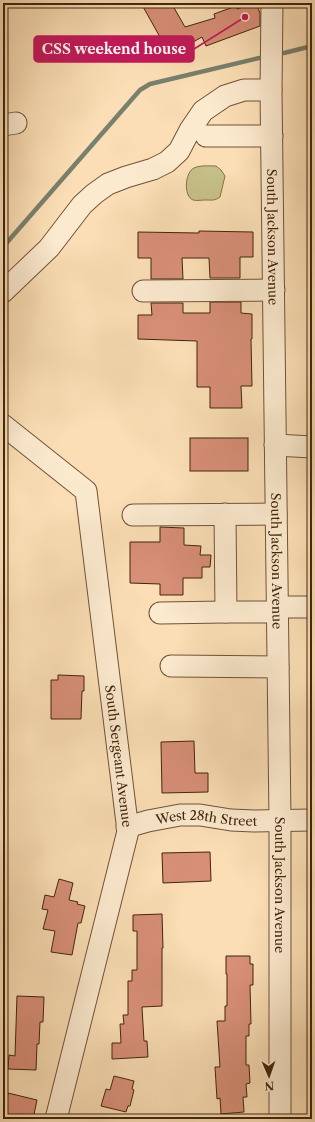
<svg xmlns="http://www.w3.org/2000/svg" width="315" height="1122" viewBox="0 0 315 1122" font-family="'Libre Caslon Text',serif">
<rect width="100%" height="100%" fill="#fbdeb5"/>
<filter id="stains"><feTurbulence type="fractalNoise" baseFrequency=".005" numOctaves="4"/><feColorMatrix values="0 0 0 0 .2 0 0 0 0 .09 0 0 0 0 .02 0 0 0 .5 -.17"/></filter>
<radialGradient id="worn" r=".72"><stop offset=".6" stop-color="#630" stop-opacity="0"/><stop offset="1" stop-color="#630" stop-opacity=".3"/></radialGradient>
<path fill="#c6bf88" stroke="#84724b" d="M216 166 221 170 225 176 220 197C215 201 212 200 205 200 202 200 196 201 193 200 183 196 185 172 194 168 200 165 209 166 216 166Z"/>
<g fill="none" stroke-linecap="round" stroke-linejoin="round">
<g stroke="#79806d" stroke-width="4.5">
<polyline points="284,53 312,46"/>
<polyline points="3,247 140,90 150,84 259,58"/>
</g>
</g>
<g fill="#d88f78" stroke="#41250e">
<polygon points="141,3 168,3 170,7 173,6 185,27 215,18 214,14 236,6 237,9 254,3 256,3 260,13 260,26 206,46 202,37 170,55"/>
<polygon points="199,231 253,232 253,257 240,257 240,278 210,278 209,258 182,258 183,279 151,279 151,258 138,258 138,232 199,233"/>
<polygon points="210,302 241,302 241,313 252,314 252,339 251,339 252,386 241,386 242,408 210,408 210,387 197,387 197,341 138,339 138,315 152,315 151,303 183,303 183,313 210,313"/>
<rect x="190" y="438" width="58" height="33"/>
<polygon points="160,527 184,528 184,545 201,546 200,555 211,555 210,567 202,567 202,578 183,578 183,595 160,595 160,584 130,583 130,542 160,542"/>
<polygon points="58,675 84,676 84,691 82,691 81,719 51,719 51,680 58,680"/>
<polygon points="194,741 195,773 208,773 208,792 162,793 161,742"/>
<polygon points="210,852 211,881 163,883 162,853"/>
<polygon points="59,879 73,883 69,900 78,902 77,904 85,906 81,923 78,923 72,955 51,952 55,931 43,929 48,910 42,909 45,895 54,897"/>
<polygon points="162,914 163,948 162,948 162,1006 142,1007 144,1041 147,1041 148,1057 112,1059 112,1043 121,1043 120,1024 124,1024 123,1015 128,1015 128,981 132,981 132,970 137,970 137,931 133,931 133,915"/>
<polygon points="226,956 250,956 250,964 253,964 253,985 250,985 251,1024 249,1024 249,1036 246,1036 246,1065 249,1065 250,1083 246,1084 247,1097 243,1097 244,1112 221,1114 220,1098 217,1099 215,1067 220,1067 217,1021 225,1021 225,1006 227,1006 227,974 226,974"/>
<polygon points="17,996 44,997 43,1022 40,1022 39,1044 37,1044 36,1070 8,1069 9,1055 15,1056"/>
<polygon points="114,1076 134,1081 132,1089 134,1090 130,1106 128,1106 126,1112 101,1106 106,1089 110,1090"/>
<polygon points="8,1093 37,1100 33,1119 3,1119"/>
</g>
<g fill="none" stroke-linecap="round" stroke-linejoin="round">
<defs>
<g id="minor">
<path id="s1" d="M272 3 271 90 280 821V1119"/>
<polyline points="3,125 16,123"/>
<polyline points="206,136 272,136"/>
<polyline points="143,291 274,290"/>
<polyline points="3,292 49,248 82,205 94,194 108,184 126,177 153,169 167,162 179,151 190,130 203,111 225,96 244,90 271,90"/>
<path id="s2" d="M3 425 86 491 128 831 56 1119"/>
<polyline points="275,445 312,447"/>
<polyline points="225,514 226,612 277,612"/>
<polyline points="133,515 276,514"/>
<polyline points="277,607 312,607"/>
<polyline points="160,613 226,612"/>
<polyline points="171,666 278,667"/>
<path id="s3" d="M127 827 148 821 180 815H200L231 820 254 821 312 820"/>
</g>
</defs>
<use href="#minor" stroke="#705338" stroke-width="23"/>
<use href="#minor" stroke="#fceacf" stroke-width="21"/>
</g>
<g text-anchor="middle" stroke-width="3.5" stroke-linejoin="round" paint-order="stroke">
<g font-size="13" fill="#41250e" stroke="#fceacf">
<text dy="5" stroke="none"><textPath href="#s1" startOffset="234">South Jackson Avenue</textPath></text>
<text dy="5" stroke="none"><textPath href="#s1" startOffset="558">South Jackson Avenue</textPath></text>
<text dy="5" stroke="none"><textPath href="#s2" startOffset="373">South Sergeant Avenue</textPath></text>
<text dy="5" stroke="none"><textPath href="#s3" startOffset="81">West 28th Street</textPath></text>
<text dy="5" stroke="none"><textPath href="#s1" startOffset="882">South Jackson Avenue</textPath></text>
</g>
</g>
<path fill="none" stroke="#c2185b" stroke-width="1.5" d="M245 17L194 49"/>
<circle fill="#c2185b" stroke="#fceacf" stroke-width="1.5" cx="245" cy="17" r="4"/>
<rect fill="#c2185b" stroke="#c2185b" stroke-width="1.5" x="34" y="36" width="160" height="26" rx="4"/>
<g font-size="14" text-anchor="middle" font-weight="bold" fill="#fff">
<text x="114" y="54">CSS weekend house</text>
</g>
<rect width="315" height="1122" fill="none" stroke="#fbdeb5" stroke-width="16"/>
<rect x="4" y="4" width="307" height="1114" fill="none" stroke="#41250e" stroke-width="2"/>
<rect x="8" y="8" width="299" height="1106" fill="none" stroke="#41250e"/>
<g transform="translate(269 1076) rotate(178)" stroke="#fceacf" stroke-width="3" paint-order="stroke">
<path d="M0-3L7 15L0 10L-7 15Z" fill="#41250e"/>
<text y="-6" font-size="11" font-weight="bold" text-anchor="middle" fill="#41250e">N</text>
</g>
<rect width="100%" height="100%" filter="url(#stains)"/>
<rect width="100%" height="100%" fill="url(#worn)"/>
</svg>
